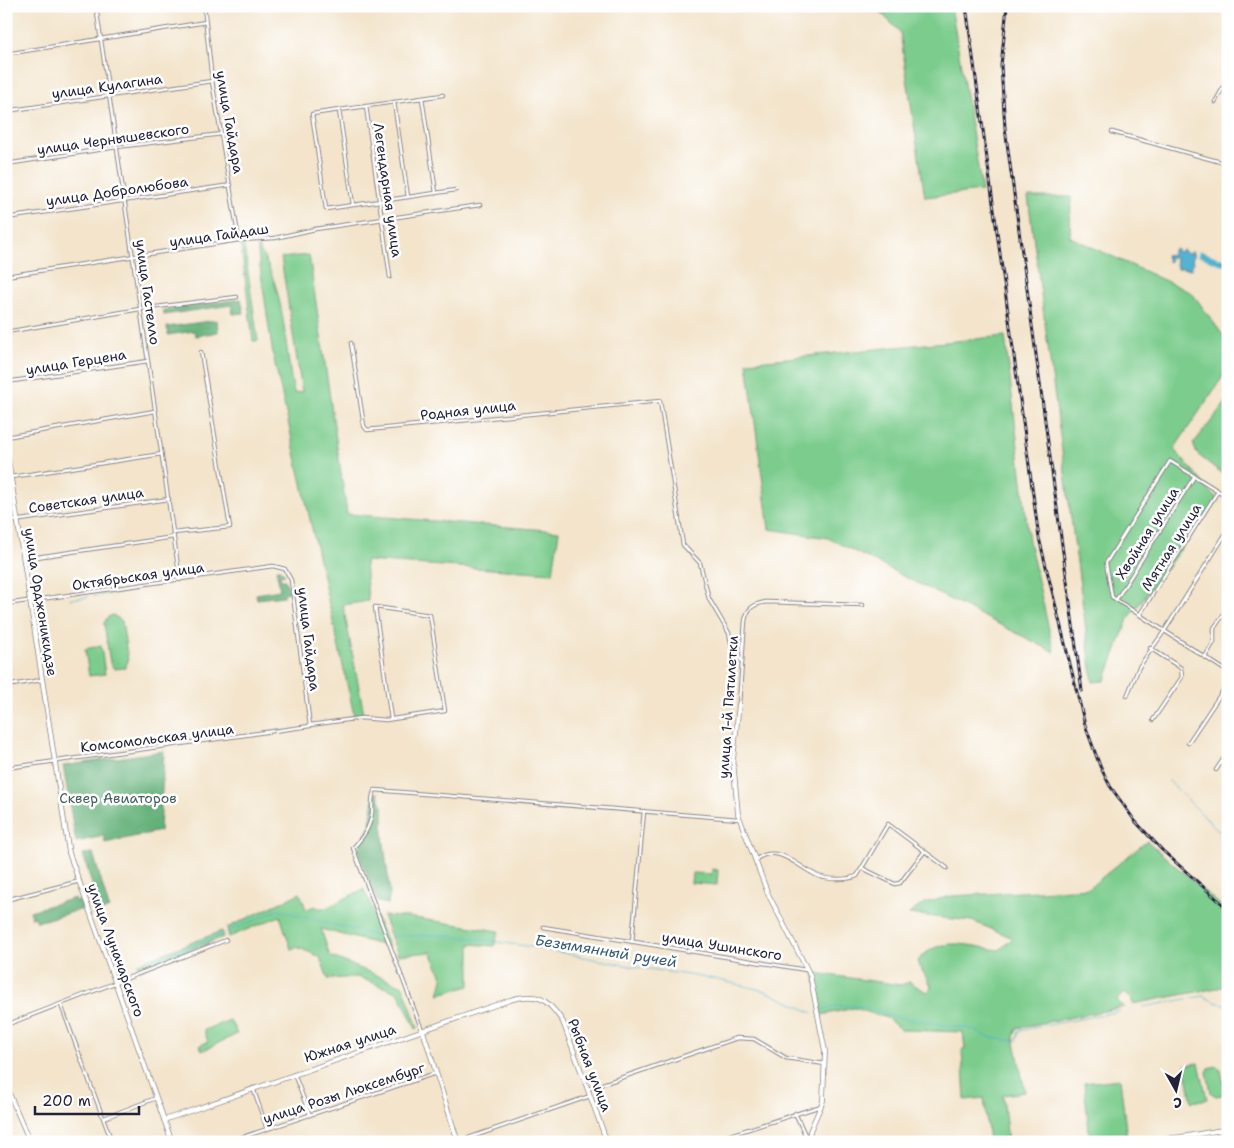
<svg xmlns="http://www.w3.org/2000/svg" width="1234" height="1148" viewBox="0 0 1234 1148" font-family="'Shantell Sans',sans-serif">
<rect width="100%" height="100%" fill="#fff"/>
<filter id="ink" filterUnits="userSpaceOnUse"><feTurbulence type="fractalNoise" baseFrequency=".02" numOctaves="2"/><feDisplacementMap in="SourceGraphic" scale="10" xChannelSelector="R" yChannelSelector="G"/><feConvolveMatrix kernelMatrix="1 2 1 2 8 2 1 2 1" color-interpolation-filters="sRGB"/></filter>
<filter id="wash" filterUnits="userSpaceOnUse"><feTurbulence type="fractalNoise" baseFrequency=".0096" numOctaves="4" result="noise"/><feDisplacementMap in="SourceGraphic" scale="20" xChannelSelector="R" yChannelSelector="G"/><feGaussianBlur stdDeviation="1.12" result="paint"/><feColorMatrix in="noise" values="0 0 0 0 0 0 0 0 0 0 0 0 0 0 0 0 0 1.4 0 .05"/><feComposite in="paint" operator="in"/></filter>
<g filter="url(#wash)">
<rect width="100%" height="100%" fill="#f3e4cb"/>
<g fill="#7bcc8d" stroke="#4e7764">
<polygon points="874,6 951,6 982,191 925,197 900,32"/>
<polygon points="1028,197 1071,197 1070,237 1192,293 1228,342 1228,369 1174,449 1218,500 1128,619 1105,681 1093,682"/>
<polygon points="241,245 244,245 258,341 253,341"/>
<path d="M257 246C287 290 283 343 294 393L302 392 281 258 309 255 347 514 559 531 553 573 365 561 368 601 343 605 364 714 354 715 273 355Z"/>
<polygon points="1005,336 1029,541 1054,652 828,538 769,529 747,362"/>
<polygon points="1228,400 1228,478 1197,454 1193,444"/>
<polygon points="113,615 122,621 128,661 125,668 114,669 110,663 104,623 108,617"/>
<polygon points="101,646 105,674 89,676 85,649"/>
<path d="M1147 841 1228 912V986L1133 1004 1131 998 1124 993 1117 1000 1124 1007 1017 1028 1014 1037 1025 1092 1003 1095 1008 1142H989L984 1098 965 1100 962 1050 965 1049 963 1032 901 1030 887 1018 854 1008 822 1015 814 973 901 985 909 982 927 992 932 987 917 962C939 934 968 946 999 950L1013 938 972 921 909 914 924 903 952 896 1089 888Z"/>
<polygon points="712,869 718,870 717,885 691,883 692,873 712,874"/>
<polygon points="364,889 389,947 321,929 330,956 403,986 418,1028 416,1029 399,993 358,977 328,979 320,957 297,947 291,949 280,916 229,937 227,928 300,893 306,909 316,906 318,908 326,908"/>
<polygon points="383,916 408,917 499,931 494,946 470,944 470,986 439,994 443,979 431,952 398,955"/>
<polygon points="222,931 223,937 140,970 138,963"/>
<polygon points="230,1020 237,1034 202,1051 200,1045 208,1042 204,1030"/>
<polygon points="1199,1063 1207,1099 1192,1102 1185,1065"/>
<polygon points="1216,1066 1221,1070 1225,1090 1222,1095 1216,1096 1211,1093 1207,1072 1209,1068"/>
<polygon points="1120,1079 1127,1138 1090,1140 1084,1083"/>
</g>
<g fill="#64b078" stroke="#43695a">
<polygon points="241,299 244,313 233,314 231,305 164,315 163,310"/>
<polygon points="217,320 218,332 196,336 194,331 168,335 167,327"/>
<polygon points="276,569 280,569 285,574 280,575 281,580 285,580 290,592 284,593 284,596 257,599 256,594 280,590"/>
<polygon points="164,751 160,831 105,843 104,836 76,842 63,766"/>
<polygon points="377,792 383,807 383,835 390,893 388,904 378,902 357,850 370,826 374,797"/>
<polygon points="93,853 109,908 100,912 83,854"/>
<polygon points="75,898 76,902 80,900 83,909 37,922 35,917 32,918 30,911"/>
</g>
<polygon fill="#53b3d1" stroke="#3a6a86" points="1176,248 1179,252 1183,250 1188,254 1192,251 1194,256 1192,259 1194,261 1191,269 1177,268 1174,256 1168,262 1166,255 1173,254 1173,250"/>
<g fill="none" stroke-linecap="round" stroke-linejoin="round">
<g stroke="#53b3d1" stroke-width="1">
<polyline points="93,596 135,591"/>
<polyline points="70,599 88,597"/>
<polyline points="1168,780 1228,840"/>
<polyline points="227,932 278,910 378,936"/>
<polyline points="391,936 440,935 460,937 533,947 630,966 714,979 765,991 813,1013"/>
<polyline points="140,966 222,935"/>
<polyline points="1143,1007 1203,996 1215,1002 1228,1005"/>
<path d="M824 1010C844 1001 872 1006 890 1016L976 1030C986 1039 1004 1040 1017 1040L1019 1031 1120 1011"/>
</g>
<polyline stroke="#53b3d1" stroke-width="6" points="1201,254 1228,264"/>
</g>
</g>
<g filter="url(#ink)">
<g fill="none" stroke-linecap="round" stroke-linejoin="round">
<defs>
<g id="street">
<polyline points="96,6 180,580"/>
<polyline points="204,6 212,81 239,240"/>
<polyline points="6,54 206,22"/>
<polyline points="443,95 312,114 326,209 456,190"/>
<polyline points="422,98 436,193"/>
<polyline points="394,102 408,197"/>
<polyline points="1215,102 1228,79"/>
<polyline points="366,106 390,277"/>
<polyline points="339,110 353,205"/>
<polyline points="6,111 212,81"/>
<polyline points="1112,132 1228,164"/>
<polyline points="6,164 117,147 222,134"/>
<polyline points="6,218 231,185"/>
<polyline points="6,276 239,240 275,238 315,229 480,205"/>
<polyline points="6,332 140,309 237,297"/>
<polyline points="351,343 364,426 367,430 660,401 683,545 700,563 709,599 729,633 733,652 742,661"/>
<polyline points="6,382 148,361"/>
<polyline points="6,437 155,411"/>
<polyline points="1228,452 1225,455 1228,463"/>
<polyline points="11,477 162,454"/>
<polyline points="1228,497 1170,461 1106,563 1112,597 1228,672"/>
<polyline points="6,522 169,499"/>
<polyline points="173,533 230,527 201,352"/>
<polyline points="23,559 174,537"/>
<polyline points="1116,600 1194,477"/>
<polyline points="6,604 273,566 285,569 291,580 310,726 6,768"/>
<polyline points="1140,614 1218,491"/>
<polyline points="1150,648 1181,668 1182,677 1153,720"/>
<polyline points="1205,657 1214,642 1214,628 1228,608"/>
<polyline points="6,686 41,680"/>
<polyline points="1127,696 1139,667 1165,630 1228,530"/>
<path d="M739 704 745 621C747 608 754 604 766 602L863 605"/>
<polyline points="310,725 361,718 386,720 445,711 430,615 375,607 391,719"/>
<polyline points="1188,743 1228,683"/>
<polyline points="1216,770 1228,752"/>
<path d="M755 860C778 842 797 867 818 876 828 880 848 880 857 876L888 824 947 868"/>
<polyline points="862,868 895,884 900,883 924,852"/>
<polyline points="6,900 80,881"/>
<polyline points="543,927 806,970"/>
<polyline points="632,942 644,811"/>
<polyline points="61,1005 112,1142"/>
<polyline points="6,1025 226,940"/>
<path d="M422 1030 353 848C363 837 370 828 372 813 373 804 370 798 375 790L739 819"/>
<polyline points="294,1074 310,1115"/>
<polyline points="253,1088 267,1129"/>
<polyline points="588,1089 737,1038 754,1039 786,1058 825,1064"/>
<polyline points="795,1113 808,1141"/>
<polyline points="104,1118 156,1098"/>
<polyline points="1194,1135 1195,1142"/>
<polyline points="228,1142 436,1073"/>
<polyline points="457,1142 590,1096"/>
<polyline points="708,1142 821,1106"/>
</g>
<g id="secondary">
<polyline points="6,446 69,853 172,1142"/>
<polyline points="739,704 733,760 738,814 768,894 810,975 825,1051 823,1101 810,1131 809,1142"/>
<polyline points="423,1031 458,1142"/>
<polyline points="6,1086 30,1142"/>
<path d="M164 1120 510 1000C538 992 547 998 563 1022L607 1142"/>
<polyline points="1140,1142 1181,1137 1228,1129"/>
</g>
</defs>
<use href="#street" stroke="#8a8383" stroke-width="4.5"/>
<use href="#secondary" stroke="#8a8383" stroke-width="5.5"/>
<use href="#street" stroke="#fff" stroke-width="2.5"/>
<use href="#secondary" stroke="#fff" stroke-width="4"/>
<defs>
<g id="rail">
<polyline points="966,6 1039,538 1085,725 1100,766 1110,786 1135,821 1162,850 1228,909"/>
<polyline points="1007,6 1001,66 1005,128 1082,691"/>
</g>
</defs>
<use href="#rail" stroke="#22223b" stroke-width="3"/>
<use href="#rail" stroke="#fff" stroke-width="1" stroke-dasharray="4" stroke-linecap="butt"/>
</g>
</g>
<g text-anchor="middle" stroke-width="5" stroke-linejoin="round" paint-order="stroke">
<g font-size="14" fill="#22223b" stroke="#fff">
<text transform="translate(107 86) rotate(-8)" y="5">улица Кулагина</text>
<text transform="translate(230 122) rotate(80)" y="5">улица Гайдара</text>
<text transform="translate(113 139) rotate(-8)" y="5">улица Чернышевского</text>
<text transform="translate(388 190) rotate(82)" y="5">Легендарная улица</text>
<text transform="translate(117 191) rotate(-8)" y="5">улица Добролюбова</text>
<text transform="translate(219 235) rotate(-8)" y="5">улица Гайдаш</text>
<text transform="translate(148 292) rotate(82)" y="5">улица Гастелло</text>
<text transform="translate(76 362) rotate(-9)" y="5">улица Герцена</text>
<text transform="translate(468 410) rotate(-6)" y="5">Родная улица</text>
<text transform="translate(86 500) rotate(-8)" y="5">Советская улица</text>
<text transform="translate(1147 533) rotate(-58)" y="5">Хвойная улица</text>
<text transform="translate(1171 547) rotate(-58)" y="5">Мятная улица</text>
<text transform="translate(138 576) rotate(-8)" y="5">Октябрьская улица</text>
<text transform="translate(41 602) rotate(81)" y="5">улица Орджоникидзе</text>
<text transform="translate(309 639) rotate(83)" y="5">улица Гайдара</text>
<text transform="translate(728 707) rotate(-86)" y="5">улица 1-й Пятилетки</text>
<text transform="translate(157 738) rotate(-7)" y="5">Комсомольская улица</text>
<text transform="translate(722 946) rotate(9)" y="5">улица Ушинского</text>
<text transform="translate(116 950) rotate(70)" y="5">улица Луначарского</text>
<text transform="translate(350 1043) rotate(-18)" y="5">Южная улица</text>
<text transform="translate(590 1065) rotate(69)" y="5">Рыбная улица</text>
<text transform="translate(344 1093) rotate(-18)" y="5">улица Розы Люксембург</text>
</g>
<g font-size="14" fill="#415e58" stroke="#fff">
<text x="118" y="803">Сквер Авиаторов</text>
</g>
<g font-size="15" font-style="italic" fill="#365c77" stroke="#fff">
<text transform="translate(606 951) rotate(9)" y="5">Безымянный ручей</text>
</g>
</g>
<rect width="1234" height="1148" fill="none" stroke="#fff" stroke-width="25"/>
<g transform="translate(1176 1090) rotate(172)" stroke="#ffffff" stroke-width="4" paint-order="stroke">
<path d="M0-4L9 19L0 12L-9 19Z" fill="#22223b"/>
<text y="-8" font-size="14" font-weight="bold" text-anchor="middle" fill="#22223b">С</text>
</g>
<path d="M35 1106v8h104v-8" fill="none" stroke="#22223b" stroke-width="2.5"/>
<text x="42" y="1106" font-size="15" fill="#22223b" stroke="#ffffff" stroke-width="4" paint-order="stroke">200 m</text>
</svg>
